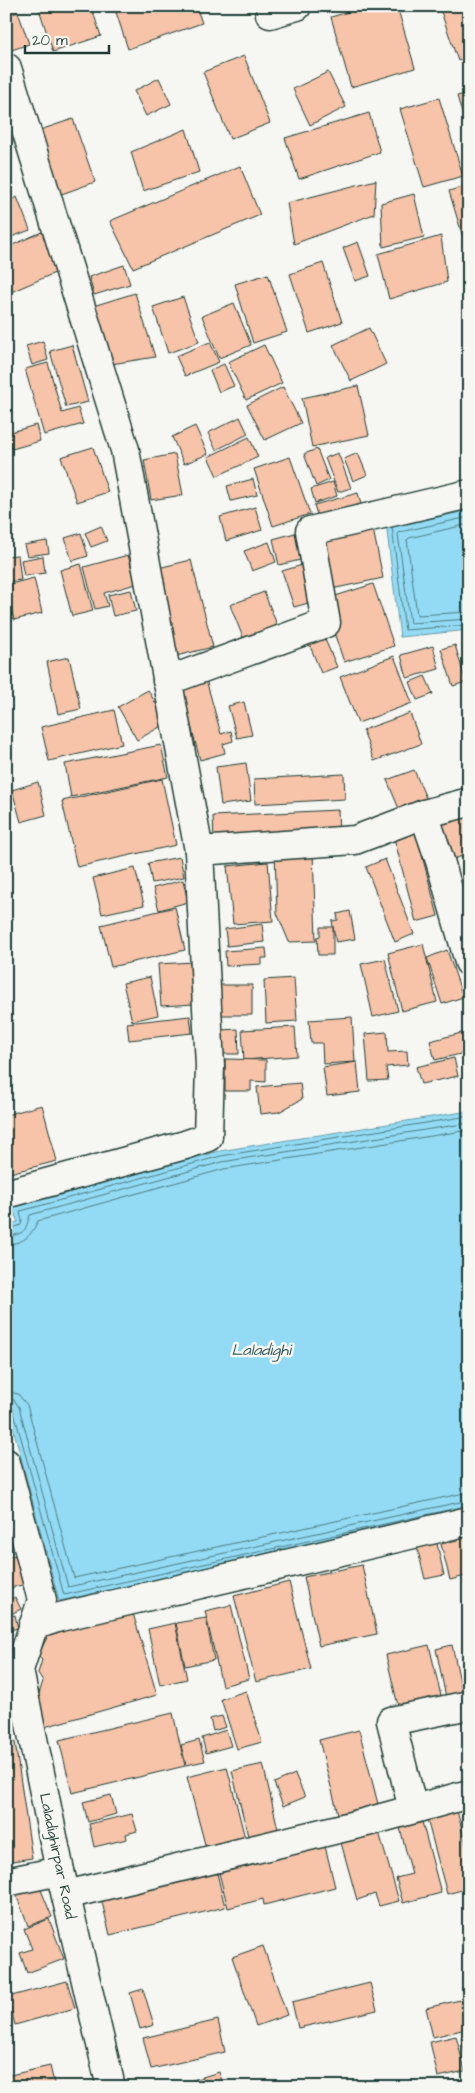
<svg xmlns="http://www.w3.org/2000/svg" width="475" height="2093" viewBox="0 0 475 2093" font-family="'Architects Daughter',sans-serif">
<rect width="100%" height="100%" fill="#f6f6f2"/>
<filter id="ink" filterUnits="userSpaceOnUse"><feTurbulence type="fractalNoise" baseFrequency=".02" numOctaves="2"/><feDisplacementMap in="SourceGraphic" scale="10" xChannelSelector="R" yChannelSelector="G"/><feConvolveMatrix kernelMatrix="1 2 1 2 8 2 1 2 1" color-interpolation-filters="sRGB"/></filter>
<g filter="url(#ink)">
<g fill="#93dbf5" stroke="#659ca8">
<polygon points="469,505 469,630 400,637 386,523"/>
<polygon points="469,1111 469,1511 59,1601 6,1401 6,1225 18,1222 12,1208 220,1151"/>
</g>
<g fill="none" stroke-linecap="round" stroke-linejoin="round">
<g stroke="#4d7c81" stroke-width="1">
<polyline points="469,517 400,532 398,534 410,623 469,619"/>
<polyline points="407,524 469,510"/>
<polyline points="469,524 409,538 407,540 417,615 469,612"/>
<polyline points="392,527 405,630 469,625"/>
<polyline points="6,1230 21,1225 22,1220 20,1213 21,1211 221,1156 469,1116"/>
<path d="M6 1236C26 1235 25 1230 30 1215L222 1162 469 1123"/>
<path d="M6 1244C26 1243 30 1236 38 1221L224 1169 469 1130"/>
<polyline points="6,1391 18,1394 27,1405 74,1578 469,1492"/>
<polyline points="6,1398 14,1400 19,1407 68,1587 469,1500"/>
<polyline points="6,1404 11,1405 13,1409 64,1595 466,1506"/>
</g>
</g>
<g fill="#f7c3a9" stroke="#1f3d34">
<polygon points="38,6 91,6 101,36 53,52"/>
<polygon points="114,6 196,6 202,23 128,49"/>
<polygon points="369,6 397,6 415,68 351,87 331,17"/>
<polygon points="439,6 469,6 469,55 458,61"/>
<polygon points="18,12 29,44 6,52 6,16"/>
<polygon points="244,56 270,123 230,139 203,72"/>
<polygon points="328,72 346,107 310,125 293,89"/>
<polygon points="159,78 171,104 146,116 134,91"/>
<polygon points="469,93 469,137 457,96"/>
<polygon points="439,98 463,176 424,187 400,109"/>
<polygon points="369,113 380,152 299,179 285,138"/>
<polygon points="73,119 95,182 56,196 34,132"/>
<polygon points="186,129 199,172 143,191 131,152"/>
<polygon points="240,166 260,215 133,268 110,221"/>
<polygon points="376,180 374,214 294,244 287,203"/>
<polygon points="469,185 469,243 465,244 449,191"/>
<polygon points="414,194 424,237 383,247 381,203"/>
<polygon points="17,197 30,230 6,239 6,202"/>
<polygon points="46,230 64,269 11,292 6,283 6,248"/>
<polygon points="441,236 447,282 389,299 378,254"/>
<polygon points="358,242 370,276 355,281 343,248"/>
<polygon points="323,263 342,322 309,333 290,274"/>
<polygon points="124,265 130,284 94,295 89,277"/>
<polygon points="469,268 469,291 462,269"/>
<polygon points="268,274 287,332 253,343 235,284"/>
<polygon points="135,293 155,357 105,365 90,307"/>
<polygon points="183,297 199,342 168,353 153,307"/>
<polygon points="234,303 251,345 219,358 202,316"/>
<polygon points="369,328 386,364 351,381 333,345"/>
<polygon points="43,341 48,360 32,365 26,346"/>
<polygon points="210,342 219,362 185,376 176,356"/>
<polygon points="72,345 88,402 66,407 50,351"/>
<polygon points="264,345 282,383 246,400 228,362"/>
<polygon points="48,363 62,413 78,408 83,424 44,435 25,369"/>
<polygon points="224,364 234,386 219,392 210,370"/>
<polygon points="358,386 369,435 312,447 302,398"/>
<polygon points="283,387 301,423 265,440 247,405"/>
<polygon points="240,417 248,434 216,450 208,433"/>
<polygon points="36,425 40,441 12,449 7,433"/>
<polygon points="195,426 208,454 184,464 172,437"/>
<polygon points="249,437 258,457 217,476 208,457"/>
<polygon points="93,447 108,492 77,502 61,457"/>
<polygon points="317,449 329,480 316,486 304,454"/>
<polygon points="338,453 351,488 338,492 325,458"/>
<polygon points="358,453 367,475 353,481 344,459"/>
<polygon points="175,454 183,495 151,500 144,460"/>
<polygon points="290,457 310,514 273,526 254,469"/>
<polygon points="253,479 257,495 231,501 227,486"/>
<polygon points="333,482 337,496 315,503 311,489"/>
<polygon points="358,493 363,512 320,524 314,505"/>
<polygon points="255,507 262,530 226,541 220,517"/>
<polygon points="101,526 107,541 91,547 85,533"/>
<polygon points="373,529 383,578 327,590 316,540"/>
<polygon points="306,530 313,557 279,565 273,539"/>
<polygon points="81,533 88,556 72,561 65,538"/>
<polygon points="47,541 49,553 27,556 24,545"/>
<polygon points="269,542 276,562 252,571 244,551"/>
<polygon points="18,555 21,580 6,582 6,556"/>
<polygon points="128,555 136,584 104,593 108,606 95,609 84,567"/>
<polygon points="43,556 45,573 24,576 21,560"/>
<polygon points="191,560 213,647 176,656 154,569"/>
<polygon points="309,563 319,600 294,607 282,571"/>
<polygon points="81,564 93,611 72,616 60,570"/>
<polygon points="34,578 42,613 14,620 6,585"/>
<polygon points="373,584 394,646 344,662 323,600"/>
<polygon points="131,590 136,611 113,616 108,595"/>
<polygon points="264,592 278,627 244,640 230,605"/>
<polygon points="323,635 337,667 321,673 308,641"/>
<polygon points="455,645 466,682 453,686 441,649"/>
<polygon points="433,646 439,669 407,678 401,655"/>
<polygon points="394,656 412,703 358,723 340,677"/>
<polygon points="69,657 81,709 58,714 47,662"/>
<polygon points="205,676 221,734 231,731 233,741 223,744 225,753 200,760 180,684"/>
<polygon points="425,676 433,694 417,700 410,682"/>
<polygon points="148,690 167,723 137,740 118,707"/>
<polygon points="244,702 252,735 237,738 228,706"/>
<polygon points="114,710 122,744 49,761 41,727"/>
<polygon points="410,713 421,744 374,761 363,730"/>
<polygon points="161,745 168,777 71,797 65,764"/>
<polygon points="246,763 251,801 221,805 216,767"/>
<polygon points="414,770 429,805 402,816 387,780"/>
<polygon points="344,774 345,799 255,804 254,779"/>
<polygon points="162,779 176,845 77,867 62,801"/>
<polygon points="38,782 46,815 21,822 12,790"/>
<polygon points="338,810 339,835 214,841 213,816"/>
<polygon points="469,814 469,854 450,860 436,824"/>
<polygon points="415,829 438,916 416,922 393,834"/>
<polygon points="313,851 316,941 289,942 277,913 275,852"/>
<polygon points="180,857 184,877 152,883 148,863"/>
<polygon points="385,859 414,934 395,942 366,867"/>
<polygon points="268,862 273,921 233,924 227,866"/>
<polygon points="469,862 469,876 464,863"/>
<polygon points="135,868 144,905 102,914 93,878"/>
<polygon points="183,880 188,902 159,910 153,888"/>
<polygon points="175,907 185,950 111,967 101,925"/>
<polygon points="350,911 355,939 336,942 332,921 338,920 337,914"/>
<polygon points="262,924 264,942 227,946 225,929"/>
<polygon points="320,927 333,927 333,955 318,955 317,937 320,936"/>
<polygon points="423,944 437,1002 402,1011 388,953"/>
<polygon points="266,948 267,958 262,958 262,964 226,966 225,951"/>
<polygon points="447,950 463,997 442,1004 427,958"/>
<polygon points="385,959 398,1011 373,1017 361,964"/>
<polygon points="193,962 195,1004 161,1006 158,964"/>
<polygon points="150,977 158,1015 132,1021 123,983"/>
<polygon points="294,978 297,1021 266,1023 264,980"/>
<polygon points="219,985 252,985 252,1015 220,1015"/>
<polygon points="190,1016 192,1033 129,1040 127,1023"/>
<polygon points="352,1017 355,1062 323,1064 322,1043 311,1043 309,1020"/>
<polygon points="295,1027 297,1056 244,1060 242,1030"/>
<polygon points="238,1029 239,1054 222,1054 221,1030"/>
<polygon points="469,1031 469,1052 435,1060 430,1041"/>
<polygon points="387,1032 388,1052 407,1051 408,1065 386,1067 388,1080 369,1081 365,1034"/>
<polygon points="454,1058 458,1076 421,1084 416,1067"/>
<polygon points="225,1059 266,1060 266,1082 251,1081 251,1091 225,1091"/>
<polygon points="357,1062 360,1092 327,1096 323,1067"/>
<polygon points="300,1083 302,1099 279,1112 260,1114 257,1087"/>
<polygon points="42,1105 57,1161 6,1174 6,1115"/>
<polygon points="6,1207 10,1220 6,1221"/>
<polygon points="469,1537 469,1564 466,1565 469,1575 450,1580 441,1544"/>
<polygon points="436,1539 444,1575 425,1579 416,1543"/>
<polygon points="18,1554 26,1584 6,1589 6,1558"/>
<polygon points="362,1565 377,1634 319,1646 304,1577"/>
<polygon points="469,1580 469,1598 464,1581"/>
<polygon points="289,1582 311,1669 256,1682 234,1596"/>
<polygon points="15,1597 21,1609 7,1616 6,1602"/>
<polygon points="231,1605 249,1679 222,1686 205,1611"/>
<polygon points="132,1610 157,1695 41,1728 39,1719 42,1710 37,1700 43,1681 38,1673 42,1660 38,1656 49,1633"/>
<polygon points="15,1615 18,1628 6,1631 6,1617"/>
<polygon points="206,1618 214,1660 185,1666 176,1623"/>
<polygon points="175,1623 187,1679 160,1685 148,1629"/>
<polygon points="429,1645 442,1700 399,1710 386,1655"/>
<polygon points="452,1645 464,1699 447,1702 436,1649"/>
<polygon points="469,1660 469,1692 463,1661"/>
<polygon points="246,1691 262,1742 237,1749 221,1699"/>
<polygon points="173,1713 185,1766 72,1793 59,1740"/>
<polygon points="7,1716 12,1736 6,1738 6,1717"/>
<polygon points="222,1716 226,1727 213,1731 210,1719"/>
<polygon points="226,1730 231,1746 206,1753 202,1738"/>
<polygon points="359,1730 378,1804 338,1814 319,1740"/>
<polygon points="199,1740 205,1761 186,1765 181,1745"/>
<polygon points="15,1742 32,1858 6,1862 6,1744"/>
<polygon points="263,1764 278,1829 248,1836 232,1771"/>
<polygon points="227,1767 245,1838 206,1848 187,1777"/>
<polygon points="295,1774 305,1797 283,1806 274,1783"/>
<polygon points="111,1795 116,1814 88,1822 83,1802"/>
<polygon points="456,1807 469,1856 469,1888 447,1894 426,1815"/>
<polygon points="132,1814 137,1831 126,1834 127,1839 94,1847 89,1824"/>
<polygon points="421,1818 441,1893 403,1903 396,1878 412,1874 399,1824"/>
<polygon points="378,1829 399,1901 379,1906 375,1894 357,1900 340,1839"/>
<polygon points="324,1842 335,1887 264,1905 263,1899 228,1908 218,1869"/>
<polygon points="216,1869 225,1907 110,1935 101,1898"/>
<polygon points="39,1885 52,1917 28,1926 16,1894"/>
<polygon points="49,1919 64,1959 27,1973 20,1953 32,1949 24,1929"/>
<polygon points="263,1946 287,2015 256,2026 232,1957"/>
<polygon points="67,1981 75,2008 15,2025 8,1997"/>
<polygon points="370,1983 377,2010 298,2028 292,2002"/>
<polygon points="143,1989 154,2025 140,2029 130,1993"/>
<polygon points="469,1998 469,2020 463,1999"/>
<polygon points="460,2000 466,2029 433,2037 426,2008"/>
<polygon points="218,2020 225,2052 151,2069 143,2038"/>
<polygon points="469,2035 469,2069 461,2037"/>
<polygon points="456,2036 465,2071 438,2077 430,2042"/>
<polygon points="50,2066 55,2087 6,2087 6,2076"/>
<polygon points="219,2072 224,2087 170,2087"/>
<polygon points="469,2081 469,2087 438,2087"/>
</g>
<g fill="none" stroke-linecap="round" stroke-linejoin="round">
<defs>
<g id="street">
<polyline points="270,14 297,6"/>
<polyline points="167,681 326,623 310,531 469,494"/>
<polyline points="424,814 440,861 469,962"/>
<polyline points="199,851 355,840 424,814 469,802"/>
<polyline points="6,1194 185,1145 208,1137 210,1066 199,851 125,450 7,68"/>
<polyline points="6,1463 42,1600 19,1670 60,1871 111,2087"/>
<polyline points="33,1626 60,1617 469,1521"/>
<polyline points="413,1809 391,1721 469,1705"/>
<polyline points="6,1882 60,1871"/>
<polyline points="66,1895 367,1822 469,1794"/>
</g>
</defs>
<use href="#street" stroke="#1f3d34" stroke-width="31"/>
<use href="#street" stroke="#f6f6f2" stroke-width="28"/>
</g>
</g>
<g text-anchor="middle" stroke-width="5" stroke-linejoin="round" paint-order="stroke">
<g font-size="15" fill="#1f3d34" stroke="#f6f6f2">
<text transform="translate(58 1856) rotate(78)" y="5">Laladighirpar Road</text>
</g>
<g font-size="16" font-style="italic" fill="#365d5b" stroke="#f6f6f2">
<text x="261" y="1355">Laladighi</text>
</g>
</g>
<rect width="475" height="2093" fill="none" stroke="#f6f6f2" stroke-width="25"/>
<rect x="12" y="12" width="450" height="2068" fill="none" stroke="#1f3d34" stroke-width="2" filter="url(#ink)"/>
<path d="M25 45v8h84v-8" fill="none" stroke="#1f3d34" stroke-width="2.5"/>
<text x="32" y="45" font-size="15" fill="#1f3d34" stroke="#f6f6f2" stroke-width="4" paint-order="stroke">20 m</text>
</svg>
